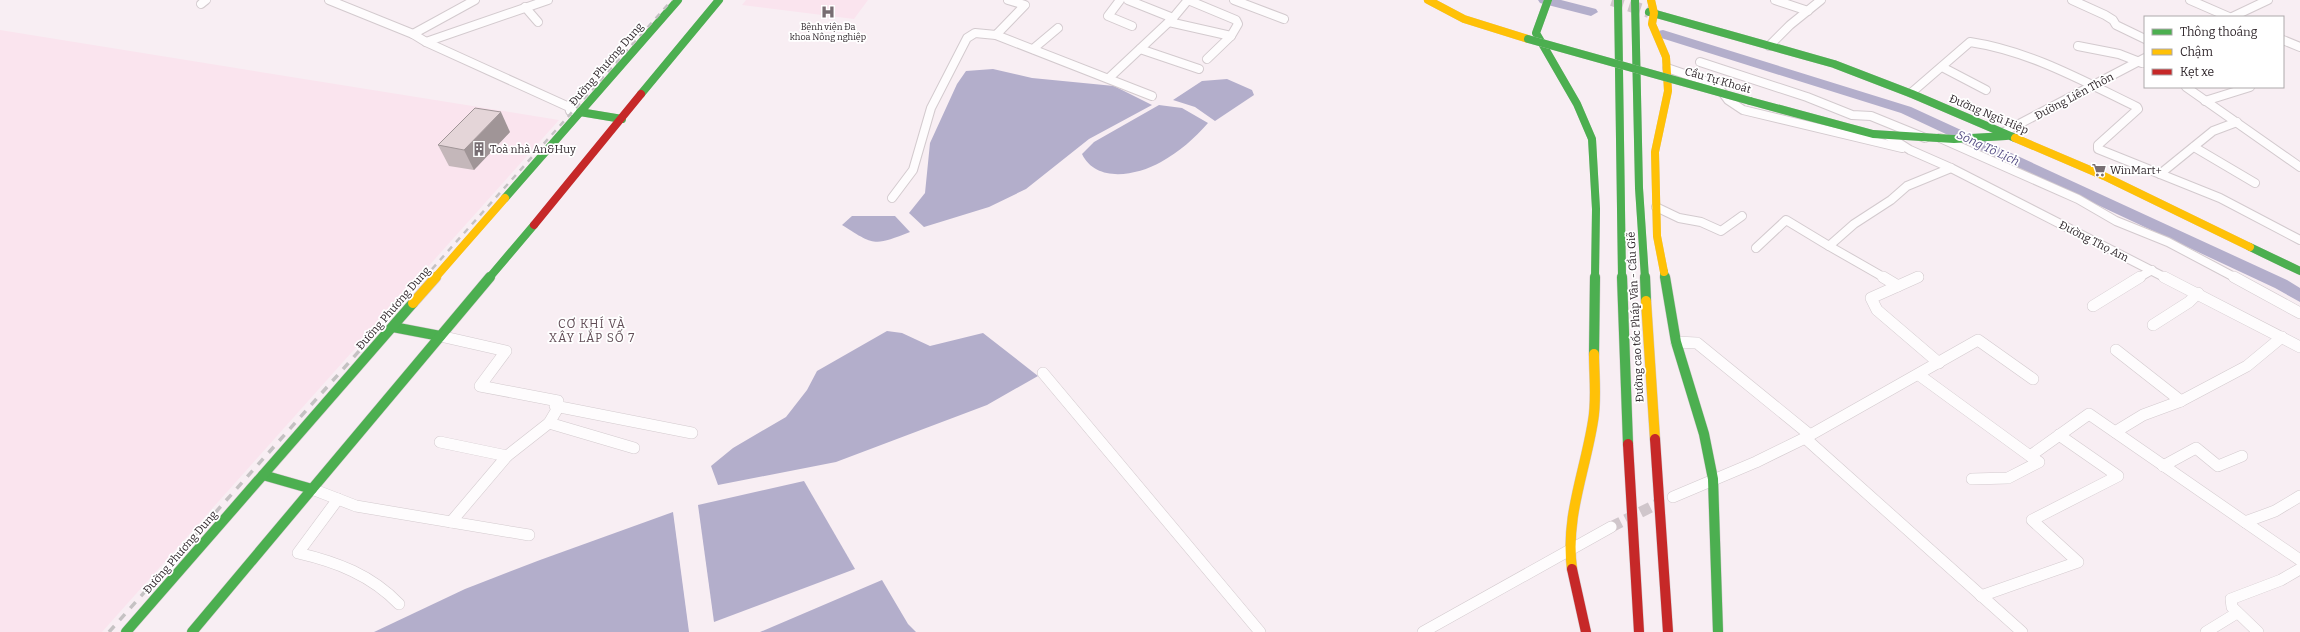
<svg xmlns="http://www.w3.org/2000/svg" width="2300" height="632" viewBox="0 0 2300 632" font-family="Bitter,serif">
<rect width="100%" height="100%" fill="#f8eef3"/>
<g fill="#fae4ee">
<polygon points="746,0 868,0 854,19 742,5"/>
<polygon points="0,30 559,120 102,632 0,632"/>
</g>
<g fill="#b3aecb">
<polygon points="993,69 1032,78 1114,86 1152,105 1089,139 1026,189 989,207 924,227 909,213 925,193 930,143 957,84 966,71"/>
<polygon points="1227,79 1252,90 1254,95 1215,121 1195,107 1173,100 1202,81"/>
<path d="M1159 105 1182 108 1208 123C1195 138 1179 152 1161 162 1136 176 1096 183 1082 154L1094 142Z"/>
<path d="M852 216H895L910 232C874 246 875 246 842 225Z"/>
<polygon points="887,331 902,333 930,346 983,333 1038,376 987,405 836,462 718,485 711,466 733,448 786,417 807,390 817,371"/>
<polygon points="804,481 855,569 714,622 698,505"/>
<polygon points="673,512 689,632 374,632 465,589 540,560"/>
<polygon points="882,580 908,624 916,632 760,632"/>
</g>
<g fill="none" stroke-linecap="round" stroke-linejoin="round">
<g fill="#b3aecb" fill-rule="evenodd">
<polygon points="1538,0 1561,0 1596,9 1598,12 1591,16 1540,3"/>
<polygon points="1663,30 1911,107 2287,280 2300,288 2300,302 2275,288 1901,113 1658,37 1656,34 1658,31"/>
</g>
<polyline stroke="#d0c6cb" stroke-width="11" stroke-dasharray="11 5.5" stroke-linecap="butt" points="1611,527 1661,502"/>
<polyline stroke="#d0c6cb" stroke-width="12" stroke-dasharray="12 6" stroke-linecap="butt" points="1612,0 1649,12"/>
<defs>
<g id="street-far1">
<polyline points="329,0 413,34 426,42 569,107 570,111 580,112"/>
<polyline points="1120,0 1108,16 1132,26"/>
<polyline points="1188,0 1236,20 1238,24 1231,36"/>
<polyline points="1234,0 1284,19"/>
<polyline points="1775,0 1808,11"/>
<polyline points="2072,0 2105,15 2113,20 2116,25 2145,39"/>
<polyline points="2190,0 2229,17"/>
<polyline points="201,4 206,0"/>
<polyline points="525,7 538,22"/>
<polyline points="2232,17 2268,0"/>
<polyline points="1173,18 1188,0"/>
<polyline points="1169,22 1231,36 1207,59"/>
<polyline points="413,34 475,0"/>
<polyline points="996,35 1152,96"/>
<polyline points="2283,40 2300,47"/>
<polyline points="426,42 548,0"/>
<polyline points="1769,46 1790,25 1821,0"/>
<polyline points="2078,46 2119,54 2142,63"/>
<polyline points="1033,49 1058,28"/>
<polyline points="1140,49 1199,69"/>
<polyline points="1700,62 1807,97 1852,115 1871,116 1925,138"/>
<polyline points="1942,67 1986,90"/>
<polyline points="1667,68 1717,85 1728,100 1743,110 1902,148"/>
<polyline points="1109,78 1173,18 1128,0"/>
<polyline points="2186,87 2300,167"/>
<path d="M1911 93 1970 42C2030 51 2083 81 2137 107L2138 109 2098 145V149L2220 198 2300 240"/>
<polyline points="2205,101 2250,87"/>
<polyline points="2002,133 2145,58"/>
<polyline points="1888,136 1910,150 1951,168 2166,278"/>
<polyline points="1940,138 2078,199 2116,221 2168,242 2236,278"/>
<polyline points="2194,147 2255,183"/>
<polyline points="2160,174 2213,131 2237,122"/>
<polyline points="892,198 913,170 931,108 967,38 975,33 996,35 1025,5 1008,0"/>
<polyline points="1656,207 1679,218 1701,222 1721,231 1742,216"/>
<polyline points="1829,246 1885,278"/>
<polyline points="1756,248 1786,220 1829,246 1854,224 1891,200 1907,186 1951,168"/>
<polyline points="1916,278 1919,277"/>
<polyline points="2138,278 2152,270"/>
</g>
<g id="street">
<polyline points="1883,277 1898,286"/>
<polyline points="1918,277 1871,298 1877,310 1939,363"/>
<polyline points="2164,277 2300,347"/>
<polyline points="2234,277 2300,313"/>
<polyline points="2093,306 2140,277"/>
<polyline points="2153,325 2189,302 2198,293"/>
<polyline points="440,336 506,351 480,386 558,401 555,406 692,433"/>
<polyline points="1676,342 1697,343 1810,435"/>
<polyline points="2116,350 2181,401"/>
<polyline points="1043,373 1260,632"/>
<polyline points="1919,375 2030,456"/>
<polyline points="549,423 634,448"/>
<polyline points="2115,432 2143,415 2181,401 2247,366 2282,337"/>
<polyline points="1805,438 2022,632"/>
<polyline points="440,442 507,456 549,423 559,406"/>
<polyline points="2163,466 2196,448 2218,466 2242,456"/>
<polyline points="1972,479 2008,478 2039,462 2030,456 2089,414 2300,560"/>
<polyline points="312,489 356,506 529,535"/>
<polyline points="1673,497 1756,462 1805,438 1978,340 2033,379"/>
<path d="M338 499 298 553C337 562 371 575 399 604"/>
<polyline points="451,522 507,456"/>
<polyline points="2245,522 2275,511 2300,496"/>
<polyline points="1981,596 2078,562 2032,520 2118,476 2059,435"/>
<polyline points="1423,632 1611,527"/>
<polyline points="2206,632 2237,613"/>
<polyline points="2258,632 2232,607 2231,599 2281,580 2300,569"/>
</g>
<g id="fast-far1">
<polyline points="1548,0 1536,33 1577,104 1592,139 1596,209 1595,278"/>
<polyline points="1618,0 1622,278"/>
<polyline points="1635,0 1639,188 1645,278"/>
<polyline points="1649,12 1834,64 1912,94 2015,138"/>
<polyline points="641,94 719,0"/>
<polyline points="1750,101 1873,134 1954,139 2006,136"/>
<polyline points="580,112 622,119"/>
<polyline points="505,198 678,0"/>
<polyline points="2250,247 2300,271"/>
<polyline points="1664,272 1665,278"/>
<polyline points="489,278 534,225"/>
</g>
<g id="fast">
<polyline points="1622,277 1628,444"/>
<polyline points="1645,277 1646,301"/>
<polyline points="1665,277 1676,342 1704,434 1713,479 1718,632"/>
<polyline points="393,327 440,336"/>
<polyline points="1594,354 1595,277"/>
<polyline points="263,475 312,489"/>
<polyline points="126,632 413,303"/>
<polyline points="192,632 490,277"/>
</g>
<g id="slow-far1">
<polyline points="1428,0 1464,19 1528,39"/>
<polyline points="1651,0 1654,13 1652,24 1666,57 1668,91 1655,152 1657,236 1664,272"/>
<polyline points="2015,138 2104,176 2250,247"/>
<polyline points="435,278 505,198"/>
</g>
<g id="slow">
<polyline points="1646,301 1655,439"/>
<polyline points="413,303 436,277"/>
<path d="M1572 569C1565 517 1585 472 1593 421 1597 399 1594 376 1594 354"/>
</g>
<polyline id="jam-far1" points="534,225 641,94"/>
<g id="jam">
<polyline points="1655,439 1668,632"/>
<polyline points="1628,444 1639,632"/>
<polyline points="1572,569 1586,632"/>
</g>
</defs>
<use href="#street-far1" stroke="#d3cace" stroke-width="10"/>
<use href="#street" stroke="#d3cace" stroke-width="12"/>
<use href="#fast-far1" stroke="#d3cace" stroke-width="8"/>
<use href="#fast" stroke="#d3cace" stroke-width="11"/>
<use href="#slow-far1" stroke="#d3cace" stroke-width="8"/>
<use href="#slow" stroke="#d3cace" stroke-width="11"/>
<use href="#jam-far1" stroke="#d3cace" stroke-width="8"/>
<use href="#jam" stroke="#d3cace" stroke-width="11"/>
<use href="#street-far1" stroke="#fefcfd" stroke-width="8"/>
<use href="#street" stroke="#fefcfd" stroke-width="11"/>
<use href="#fast-far1" stroke="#4caf50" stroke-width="8"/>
<use href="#fast" stroke="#4caf50" stroke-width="10"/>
<use href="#slow-far1" stroke="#ffc107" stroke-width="8"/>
<use href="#slow" stroke="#ffc107" stroke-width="10"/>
<use href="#jam-far1" stroke="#c62828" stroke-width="8"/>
<use href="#jam" stroke="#c62828" stroke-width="10"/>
<polyline stroke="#c5c2c3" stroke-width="2.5" stroke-dasharray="6 6" stroke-linecap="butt" points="424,278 672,0"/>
<polyline stroke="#c5c2c3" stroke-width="3.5" stroke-dasharray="8 8" stroke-linecap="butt" points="109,632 425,277"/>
<defs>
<polyline id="fast-bridge" points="1528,39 1750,101"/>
</defs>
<use href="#fast-bridge" stroke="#d3cace" stroke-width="8" stroke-linecap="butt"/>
<use href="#fast-bridge" stroke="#4caf50" stroke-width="8"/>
</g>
<polygon fill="#c4b7ba" points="510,132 474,170 449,166 438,145"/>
<polygon fill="#a09597" points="501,112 510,132 474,170 464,150"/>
<polygon fill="#e4d5d8" stroke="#a09597" points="475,108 501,112 464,150 438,145"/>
<defs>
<symbol id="hospital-bare" viewBox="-9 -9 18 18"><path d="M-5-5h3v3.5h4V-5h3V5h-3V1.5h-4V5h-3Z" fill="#776d72" stroke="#fff" stroke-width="2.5" paint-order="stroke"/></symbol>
<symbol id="building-bare" viewBox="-9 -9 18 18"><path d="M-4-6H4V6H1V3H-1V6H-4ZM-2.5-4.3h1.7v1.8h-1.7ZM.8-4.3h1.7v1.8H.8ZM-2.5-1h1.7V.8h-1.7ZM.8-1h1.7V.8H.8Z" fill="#776d72" stroke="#fff" stroke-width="2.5" paint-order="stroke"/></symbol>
<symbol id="supermarket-bare" viewBox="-9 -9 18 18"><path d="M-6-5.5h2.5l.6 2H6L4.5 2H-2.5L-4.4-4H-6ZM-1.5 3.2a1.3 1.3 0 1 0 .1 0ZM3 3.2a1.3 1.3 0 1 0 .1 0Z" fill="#776d72" stroke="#fff" stroke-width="2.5" paint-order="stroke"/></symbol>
</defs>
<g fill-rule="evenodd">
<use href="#hospital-bare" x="818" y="2" width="20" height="20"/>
<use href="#building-bare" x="469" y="139" width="20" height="20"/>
<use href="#supermarket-bare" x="2089" y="160" width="20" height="20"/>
</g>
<g text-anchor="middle" stroke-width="3.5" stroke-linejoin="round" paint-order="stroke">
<g font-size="9" fill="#31282d" stroke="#fff">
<text x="828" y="30">Bệnh viện Đa<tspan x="828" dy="10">khoa Nông nghiệp</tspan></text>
</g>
<g font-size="11" fill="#31282d" stroke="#fff">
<text transform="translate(606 64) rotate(-49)" y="4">Đường Phương Dung</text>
<text transform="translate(1718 80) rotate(16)" y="4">Cầu Tự Khoát</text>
<text transform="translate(2074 96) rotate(-28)" y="4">Đường Liên Thôn</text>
<text transform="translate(1989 114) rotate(23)" y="4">Đường Ngũ Hiệp</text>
<text transform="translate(2094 241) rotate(27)" y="4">Đường Thọ Am</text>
<text transform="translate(393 308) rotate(-49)" y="4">Đường Phương Dung</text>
<text transform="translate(1635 317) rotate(-93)" y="4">Đường cao tốc Pháp Vân - Cầu Giẽ</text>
<text transform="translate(180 552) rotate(-49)" y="4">Đường Phương Dung</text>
</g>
<g font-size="11" fill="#31282d" stroke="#fff" text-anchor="start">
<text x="490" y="153">Toà nhà An&amp;Huy</text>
<text x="2110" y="174">WinMart+</text>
</g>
<g font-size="12" font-style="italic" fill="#564e85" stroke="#fff">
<text transform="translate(1988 148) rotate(25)" y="4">Sông Tô Lịch</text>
</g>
<g font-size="12" letter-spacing="1" fill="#614d56" stroke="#fff">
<text x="592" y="328">CƠ KHÍ VÀ<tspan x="592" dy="14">XÂY LẮP SỐ 7</tspan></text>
</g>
</g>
<rect x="2144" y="16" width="140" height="72" fill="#ffffff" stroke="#ada9ab"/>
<rect x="2152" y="29" width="20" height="6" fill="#4caf50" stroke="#ada9ab"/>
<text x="2180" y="36" font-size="12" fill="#31282d">Thông thoáng</text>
<rect x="2152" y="49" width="20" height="6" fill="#ffc107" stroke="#ada9ab"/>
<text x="2180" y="56" font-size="12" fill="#31282d">Chậm</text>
<rect x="2152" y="69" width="20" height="6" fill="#c62828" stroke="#ada9ab"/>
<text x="2180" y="76" font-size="12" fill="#31282d">Kẹt xe</text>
</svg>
